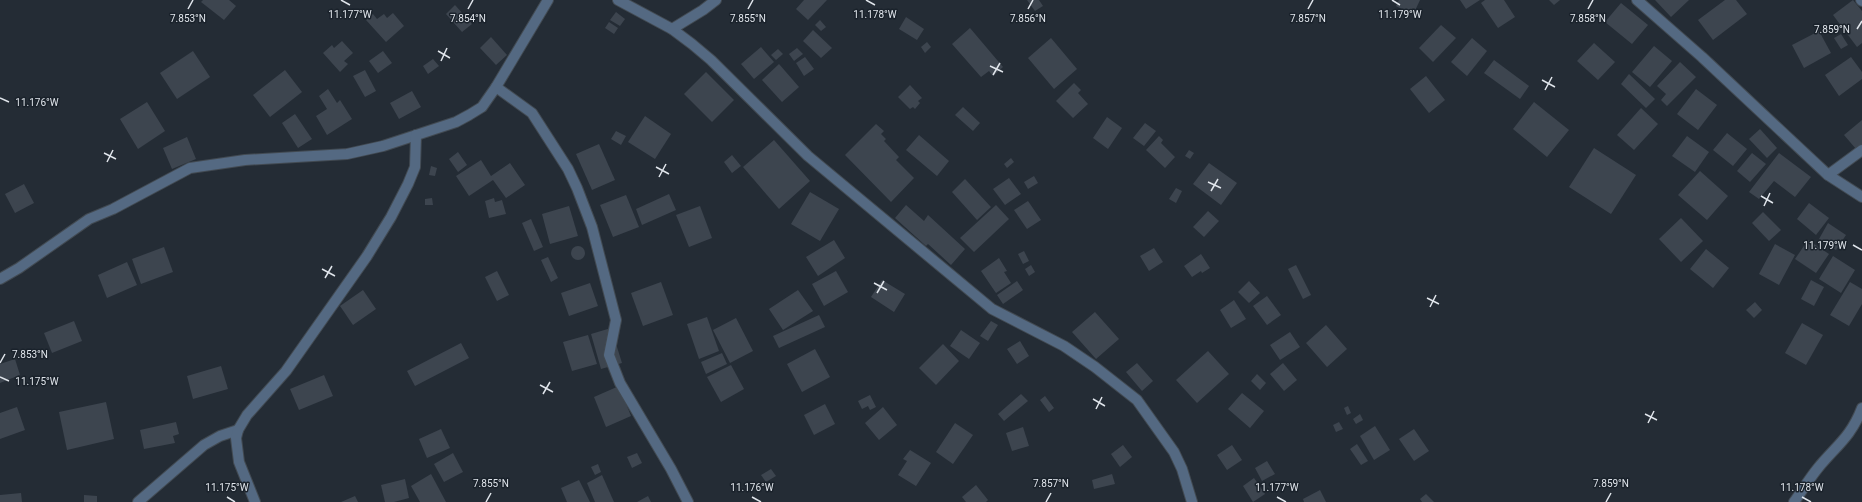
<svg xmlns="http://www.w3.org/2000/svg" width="1862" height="502" viewBox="0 0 1862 502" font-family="Roboto,sans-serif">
<rect width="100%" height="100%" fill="#242c35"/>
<g fill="#3d454f">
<polygon points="203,0 229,0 236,6 224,20 201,2"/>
<polygon points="804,0 827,0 808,20 796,9"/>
<polygon points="1027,0 1039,0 1043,6 1035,11"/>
<polygon points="1399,0 1420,0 1413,15 1396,6"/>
<polygon points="1460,0 1480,0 1466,9"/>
<polygon points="1485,0 1504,0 1515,17 1498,28 1481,3"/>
<polygon points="1549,0 1560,0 1554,5"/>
<polygon points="1655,0 1689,0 1671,17"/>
<polygon points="1725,0 1736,0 1747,14 1713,40 1698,20"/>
<polygon points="1853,0 1862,11 1862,43 1857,47 1833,15"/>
<polygon points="1621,3 1648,25 1632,44 1605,22"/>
<polygon points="455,5 472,24 462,32 446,14"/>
<polygon points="616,12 625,19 620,26 610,20"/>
<polygon points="393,13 404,26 386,42 366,20 373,14 377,19 384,14 387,18"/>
<polygon points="906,17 924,29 917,40 899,29"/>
<polygon points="820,20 826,27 821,31 815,25"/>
<polygon points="609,22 618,28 614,34 605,28"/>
<polygon points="1441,25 1456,38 1433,62 1419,48"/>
<polygon points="970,28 1003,67 993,76 989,71 981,77 952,44"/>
<polygon points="813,30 832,48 821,58 803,41"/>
<polygon points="1819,31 1831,53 1804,68 1792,45"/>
<polygon points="1841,34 1848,45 1841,49 1834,38"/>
<polygon points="491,37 507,55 496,65 480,48"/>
<polygon points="1051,38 1077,69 1054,89 1028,58"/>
<polygon points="1472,38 1487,51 1467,76 1451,62"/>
<polygon points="342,41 353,53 344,61 348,64 340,72 323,53 332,45 334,48"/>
<polygon points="927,42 931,47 925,53 921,47"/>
<polygon points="1594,43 1615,62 1598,80 1577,61"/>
<polygon points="1654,46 1672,61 1650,87 1632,72"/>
<polygon points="761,47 774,62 754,79 741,64"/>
<polygon points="797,48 803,54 794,61 789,54"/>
<polygon points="778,49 783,54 776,60 771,55"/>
<polygon points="193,51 210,77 177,99 160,73"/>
<polygon points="383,51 392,63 378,73 369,61"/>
<polygon points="805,57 814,69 804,76 796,63"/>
<polygon points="1851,57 1862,72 1862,79 1839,96 1825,75"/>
<polygon points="433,59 439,66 428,74 423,66"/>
<polygon points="1494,60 1529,86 1520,99 1484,73"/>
<polygon points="1680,62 1696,77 1667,106 1661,100 1666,94 1657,86"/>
<polygon points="779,64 799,87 782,102 762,80"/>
<polygon points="285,70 302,92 270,117 253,95"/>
<polygon points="365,70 376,91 365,97 353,76"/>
<polygon points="706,72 734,100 712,122 684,94"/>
<polygon points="1629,74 1655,99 1646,108 1621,84"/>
<polygon points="1426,76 1445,100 1429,113 1410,89"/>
<polygon points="1074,83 1081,90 1078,93 1088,104 1073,118 1056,101"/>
<polygon points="910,85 922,98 918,101 920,103 915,109 913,107 910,109 898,97"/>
<polygon points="328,89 337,103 340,100 352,119 327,135 316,116 327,109 319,96"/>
<polygon points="1696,89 1717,105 1698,130 1677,114"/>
<polygon points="412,91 421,107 399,119 390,103"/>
<polygon points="147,102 165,131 138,149 120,119"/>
<polygon points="1534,102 1569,130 1547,157 1513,129"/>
<polygon points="963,107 980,123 973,131 955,115"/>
<polygon points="1641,108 1658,124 1634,150 1617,135"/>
<polygon points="295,114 312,139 298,148 282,123"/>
<polygon points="645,116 671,134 655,159 628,142"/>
<polygon points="1107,117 1122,128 1108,149 1093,138"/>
<polygon points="1862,120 1862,156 1844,135"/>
<polygon points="1145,123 1156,131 1144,146 1133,138"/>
<polygon points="876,124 884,131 881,134 886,139 884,141 899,157 896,160 914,178 891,202 845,155"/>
<polygon points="1760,129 1777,148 1767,158 1749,139"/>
<polygon points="616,131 626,136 621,145 611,139"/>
<polygon points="1727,133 1747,149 1733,166 1713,150"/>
<polygon points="919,135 949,161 937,176 906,150"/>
<polygon points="1159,136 1163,140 1161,143 1175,157 1165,168 1146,150"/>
<polygon points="1687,136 1709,152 1695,172 1672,156"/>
<polygon points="187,137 196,159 172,169 163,148"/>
<polygon points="774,140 810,181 779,209 743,167"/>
<polygon points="599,144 615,180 592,190 576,154"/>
<polygon points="1594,148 1636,175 1611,214 1569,187"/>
<polygon points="1189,150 1194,153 1190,159 1185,156"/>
<polygon points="458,152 467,165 458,172 449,159"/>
<polygon points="1752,153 1766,164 1750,182 1737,171"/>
<polygon points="1779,153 1811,177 1795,197 1774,181 1759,199 1749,192"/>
<polygon points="732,155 741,166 732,173 724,162"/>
<polygon points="1011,158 1014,162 1007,168 1004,164"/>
<polygon points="481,160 491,176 510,163 525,185 506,198 493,180 469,196 456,176"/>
<polygon points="1209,163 1237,183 1221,205 1193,184"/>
<polygon points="431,166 437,168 435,176 429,175"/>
<polygon points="1700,171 1728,196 1707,220 1678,195"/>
<polygon points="1034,176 1038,183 1028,189 1024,182"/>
<polygon points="1009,178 1021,194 1005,205 993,189"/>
<polygon points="965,179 991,207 977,220 952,192"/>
<polygon points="24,184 34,203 15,213 5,194"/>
<polygon points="1176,188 1182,191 1176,203 1169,199"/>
<polygon points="810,192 839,209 820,241 791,224"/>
<polygon points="669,194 676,210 642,225 636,209"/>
<polygon points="626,195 639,227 613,237 600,205"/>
<polygon points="432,198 433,205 425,205 425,199"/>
<polygon points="494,198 495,202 502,200 506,214 489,218 485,201"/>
<polygon points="1028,201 1041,220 1027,229 1014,210"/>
<polygon points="1809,203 1829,218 1816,235 1797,219"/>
<polygon points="906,205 924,221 928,215 965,249 951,265 928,244 926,246 895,218"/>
<polygon points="996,205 1009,219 974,252 960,238"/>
<polygon points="569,206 578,236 550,244 542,214"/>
<polygon points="700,206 712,238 689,247 676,215"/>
<polygon points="1208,211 1219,221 1204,237 1193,227"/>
<polygon points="1763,212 1781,230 1769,241 1752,223"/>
<polygon points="1681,218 1703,241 1681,262 1659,239"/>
<polygon points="531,219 543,247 534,251 522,223"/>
<polygon points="1828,223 1846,235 1836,250 1819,239"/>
<polygon points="834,240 845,258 818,276 806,257"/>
<polygon points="1808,240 1829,254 1816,273 1795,259"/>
<polygon points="1775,244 1795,255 1779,285 1759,274"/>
<circle cx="578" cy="253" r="7"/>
<polygon points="164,247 173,272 141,284 132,259"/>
<polygon points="1154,248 1163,262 1149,271 1140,256"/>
<polygon points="1706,249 1729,268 1713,288 1690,269"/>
<polygon points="1024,251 1029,261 1023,264 1018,254"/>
<polygon points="1201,254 1210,268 1202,273 1201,271 1192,277 1184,266"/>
<polygon points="1833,256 1855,270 1841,293 1819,279"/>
<polygon points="548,257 558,278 551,282 541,260"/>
<polygon points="999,258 1007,271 1004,272 1011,283 996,293 981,271"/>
<polygon points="127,262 137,285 107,298 98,275"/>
<polygon points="1031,265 1035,272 1029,276 1025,269"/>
<polygon points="1296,265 1311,295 1303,299 1288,269"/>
<polygon points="497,271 509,295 497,301 485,277"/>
<polygon points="836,271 848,292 824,306 812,284"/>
<polygon points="882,280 905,294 894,312 871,297"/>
<polygon points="1811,280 1824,287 1814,306 1801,299"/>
<polygon points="1017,281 1023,290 1003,304 997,295"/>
<polygon points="1249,281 1260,293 1249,303 1238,292"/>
<polygon points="661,282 673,315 643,326 631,293"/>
<polygon points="1850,282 1862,289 1862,304 1849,326 1830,315"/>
<polygon points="590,283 598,306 569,316 561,293"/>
<polygon points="363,290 376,309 353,325 340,306"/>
<polygon points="798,290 813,311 783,330 769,309"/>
<polygon points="1267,296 1281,315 1267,325 1253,306"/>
<polygon points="1234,300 1246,319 1231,328 1220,310"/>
<polygon points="1755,302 1762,310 1754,318 1746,310"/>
<polygon points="1095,312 1119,339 1096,359 1072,332"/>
<polygon points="819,315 825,327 779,348 773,336"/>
<polygon points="707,317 719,351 699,359 687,324"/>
<polygon points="736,318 753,351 730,363 713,330"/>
<polygon points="74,321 82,341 52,353 44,333"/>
<polygon points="991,321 998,325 988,341 980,336"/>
<polygon points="1802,323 1823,335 1806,365 1785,353"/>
<polygon points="1326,325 1347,349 1327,367 1306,343"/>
<polygon points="611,328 622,363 601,369 591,334"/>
<polygon points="961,330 980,343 969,359 950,346"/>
<polygon points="1290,332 1300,347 1280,360 1270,345"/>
<polygon points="588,335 597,364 572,371 563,342"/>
<polygon points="1020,341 1029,356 1017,364 1007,349"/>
<polygon points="461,343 469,358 415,386 407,371"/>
<polygon points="943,344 959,361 936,385 919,368"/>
<polygon points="815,349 830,377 802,392 787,364"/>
<polygon points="1208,351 1229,374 1197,403 1176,380"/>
<polygon points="722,353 727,364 706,374 701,362"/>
<polygon points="15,359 20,375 0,383 0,364"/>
<polygon points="1137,363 1153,381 1142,391 1126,372"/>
<polygon points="1283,363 1297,380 1284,391 1270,374"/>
<polygon points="731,365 744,389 721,402 707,377"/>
<polygon points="221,366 228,389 193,399 187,376"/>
<polygon points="1257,374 1266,383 1260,390 1251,381"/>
<polygon points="324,375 333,396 299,410 290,389"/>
<polygon points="619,386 631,416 606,427 594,397"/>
<polygon points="1242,393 1264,411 1250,428 1228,409"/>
<polygon points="1021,394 1028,401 1004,421 998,414"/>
<polygon points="870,395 876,407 870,410 868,406 862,409 858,401"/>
<polygon points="1045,396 1054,408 1049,412 1040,400"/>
<polygon points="106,402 114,439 67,450 59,412"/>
<polygon points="825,404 835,424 814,435 804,415"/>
<polygon points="1348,406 1351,413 1347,415 1344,408"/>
<polygon points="17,407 25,430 0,439 0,413"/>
<polygon points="883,407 897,425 879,440 865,423"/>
<polygon points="1360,414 1363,420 1356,424 1353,419"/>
<polygon points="176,422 179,434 173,436 175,443 144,449 140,430"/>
<polygon points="1339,422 1343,429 1336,432 1333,425"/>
<polygon points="955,423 973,435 953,464 936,452"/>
<polygon points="1375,426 1390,450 1374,460 1360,436"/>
<polygon points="1023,427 1029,446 1012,451 1006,433"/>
<polygon points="441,429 450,448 427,458 419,439"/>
<polygon points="1414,429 1429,451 1414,461 1399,439"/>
<polygon points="1357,444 1368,461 1361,465 1350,449"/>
<polygon points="1123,445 1132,457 1120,467 1111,454"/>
<polygon points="1232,445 1242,460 1227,470 1217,455"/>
<polygon points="910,450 931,463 916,486 898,475 907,461 903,459"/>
<polygon points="453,453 463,472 444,482 434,464"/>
<polygon points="637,453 642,463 632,468 627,457"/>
<polygon points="1267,461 1275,474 1262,481 1255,468"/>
<polygon points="598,464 601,472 595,475 591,467"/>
<polygon points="771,469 776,476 766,482 761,475"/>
<polygon points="431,474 446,502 420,502 411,486"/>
<polygon points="1112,474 1115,484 1094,489 1092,480"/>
<polygon points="602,475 614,502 595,502 587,483"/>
<polygon points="1254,478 1265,494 1253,502 1243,486"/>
<polygon points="405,479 409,498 394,502 385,502 381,485"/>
<polygon points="579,480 590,502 567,502 561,488"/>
<polygon points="976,485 988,500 986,502 966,502 962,497"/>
<polygon points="1320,490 1326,502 1304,502 1303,499"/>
<polygon points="21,493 22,502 0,502 0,495"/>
<polygon points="1426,494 1434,502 1422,502 1420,499"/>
<polygon points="84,495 97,496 97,502 84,502"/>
<polygon points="355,496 358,502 341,502"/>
<polygon points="648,496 651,502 637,502"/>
</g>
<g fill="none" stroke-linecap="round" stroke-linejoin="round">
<defs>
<g id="minor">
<polyline points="618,0 672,29 692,44 711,60 808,156 992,309 1064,346 1095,367 1137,400 1174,452 1182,469 1192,502"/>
<polyline points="1637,0 1702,57 1828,175 1862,197"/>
<polyline points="1861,0 1862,1"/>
<polyline points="672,29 703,10 716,0"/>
<polyline points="496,87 532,113 568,169 577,188 592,227 616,320 609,355 620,383 671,469 688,502"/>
<polyline points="1828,175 1862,150"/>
<polyline points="0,279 19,268 89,219 113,209 190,168 245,160 347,154 383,146 456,122 469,115 482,107 496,87 548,0"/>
<polyline points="138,502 204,445 220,436 238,430"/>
<polyline points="255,502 239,462 236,438 238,430 247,415 286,371 367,256 391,217 408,184 415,167 416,135"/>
<path d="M1794 502C1802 491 1809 479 1818 468 1836 446 1851 437 1862 408"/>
</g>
</defs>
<use href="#minor" stroke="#424a52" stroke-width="12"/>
<use href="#minor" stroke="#546982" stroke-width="10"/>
</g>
<path fill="none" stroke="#e0e5eb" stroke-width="1.5" d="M341 0 350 5M866 0 875 5M1392 0 1400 5M188 9 193 0M468 9 473 0M748 9 753 0M1028 9 1033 0M1308 9 1313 0M1588 9 1593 0M1857 29 1862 21M438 51 450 58M441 61 447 48M990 66 1003 72M993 75 1000 63M1542 80 1555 87M1545 90 1552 77M0 98 9 102M104 153 116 159M107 162 113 150M656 167 669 174M659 177 666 164M1208 182 1221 188M1211 191 1218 179M1761 196 1773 203M1764 206 1770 193M1853 245 1862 250M322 269 335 276M325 278 332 266M874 283 887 290M877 293 884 281M1427 298 1439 304M1430 307 1436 295M0 363 5 354M0 377 9 381M540 385 553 392M543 394 550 382M1093 399 1105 406M1096 409 1102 397M1645 414 1657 420M1648 423 1654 411M227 497 235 502M752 497 761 502M1277 497 1286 502M1802 497 1811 502M486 502 491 493M1046 502 1051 493M1606 502 1611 493"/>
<g font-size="10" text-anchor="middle" fill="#e0e5eb" stroke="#1a222b" stroke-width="3" stroke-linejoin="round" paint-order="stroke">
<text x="350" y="18">11.177°W</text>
<text x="875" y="18">11.178°W</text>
<text x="1400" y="18">11.179°W</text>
<text x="188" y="22">7.853°N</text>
<text x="468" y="22">7.854°N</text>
<text x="748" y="22">7.855°N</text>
<text x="1028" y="22">7.856°N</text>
<text x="1308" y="22">7.857°N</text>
<text x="1588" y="22">7.858°N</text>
<text x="1832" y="33">7.859°N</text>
<text x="37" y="106">11.176°W</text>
<text x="1825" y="249">11.179°W</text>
<text x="30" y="358">7.853°N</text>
<text x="37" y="385">11.175°W</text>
<text x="491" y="487">7.855°N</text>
<text x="1051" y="487">7.857°N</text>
<text x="1611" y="487">7.859°N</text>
<text x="227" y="491">11.175°W</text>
<text x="752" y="491">11.176°W</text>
<text x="1277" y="491">11.177°W</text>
<text x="1802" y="491">11.178°W</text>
</g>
</svg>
